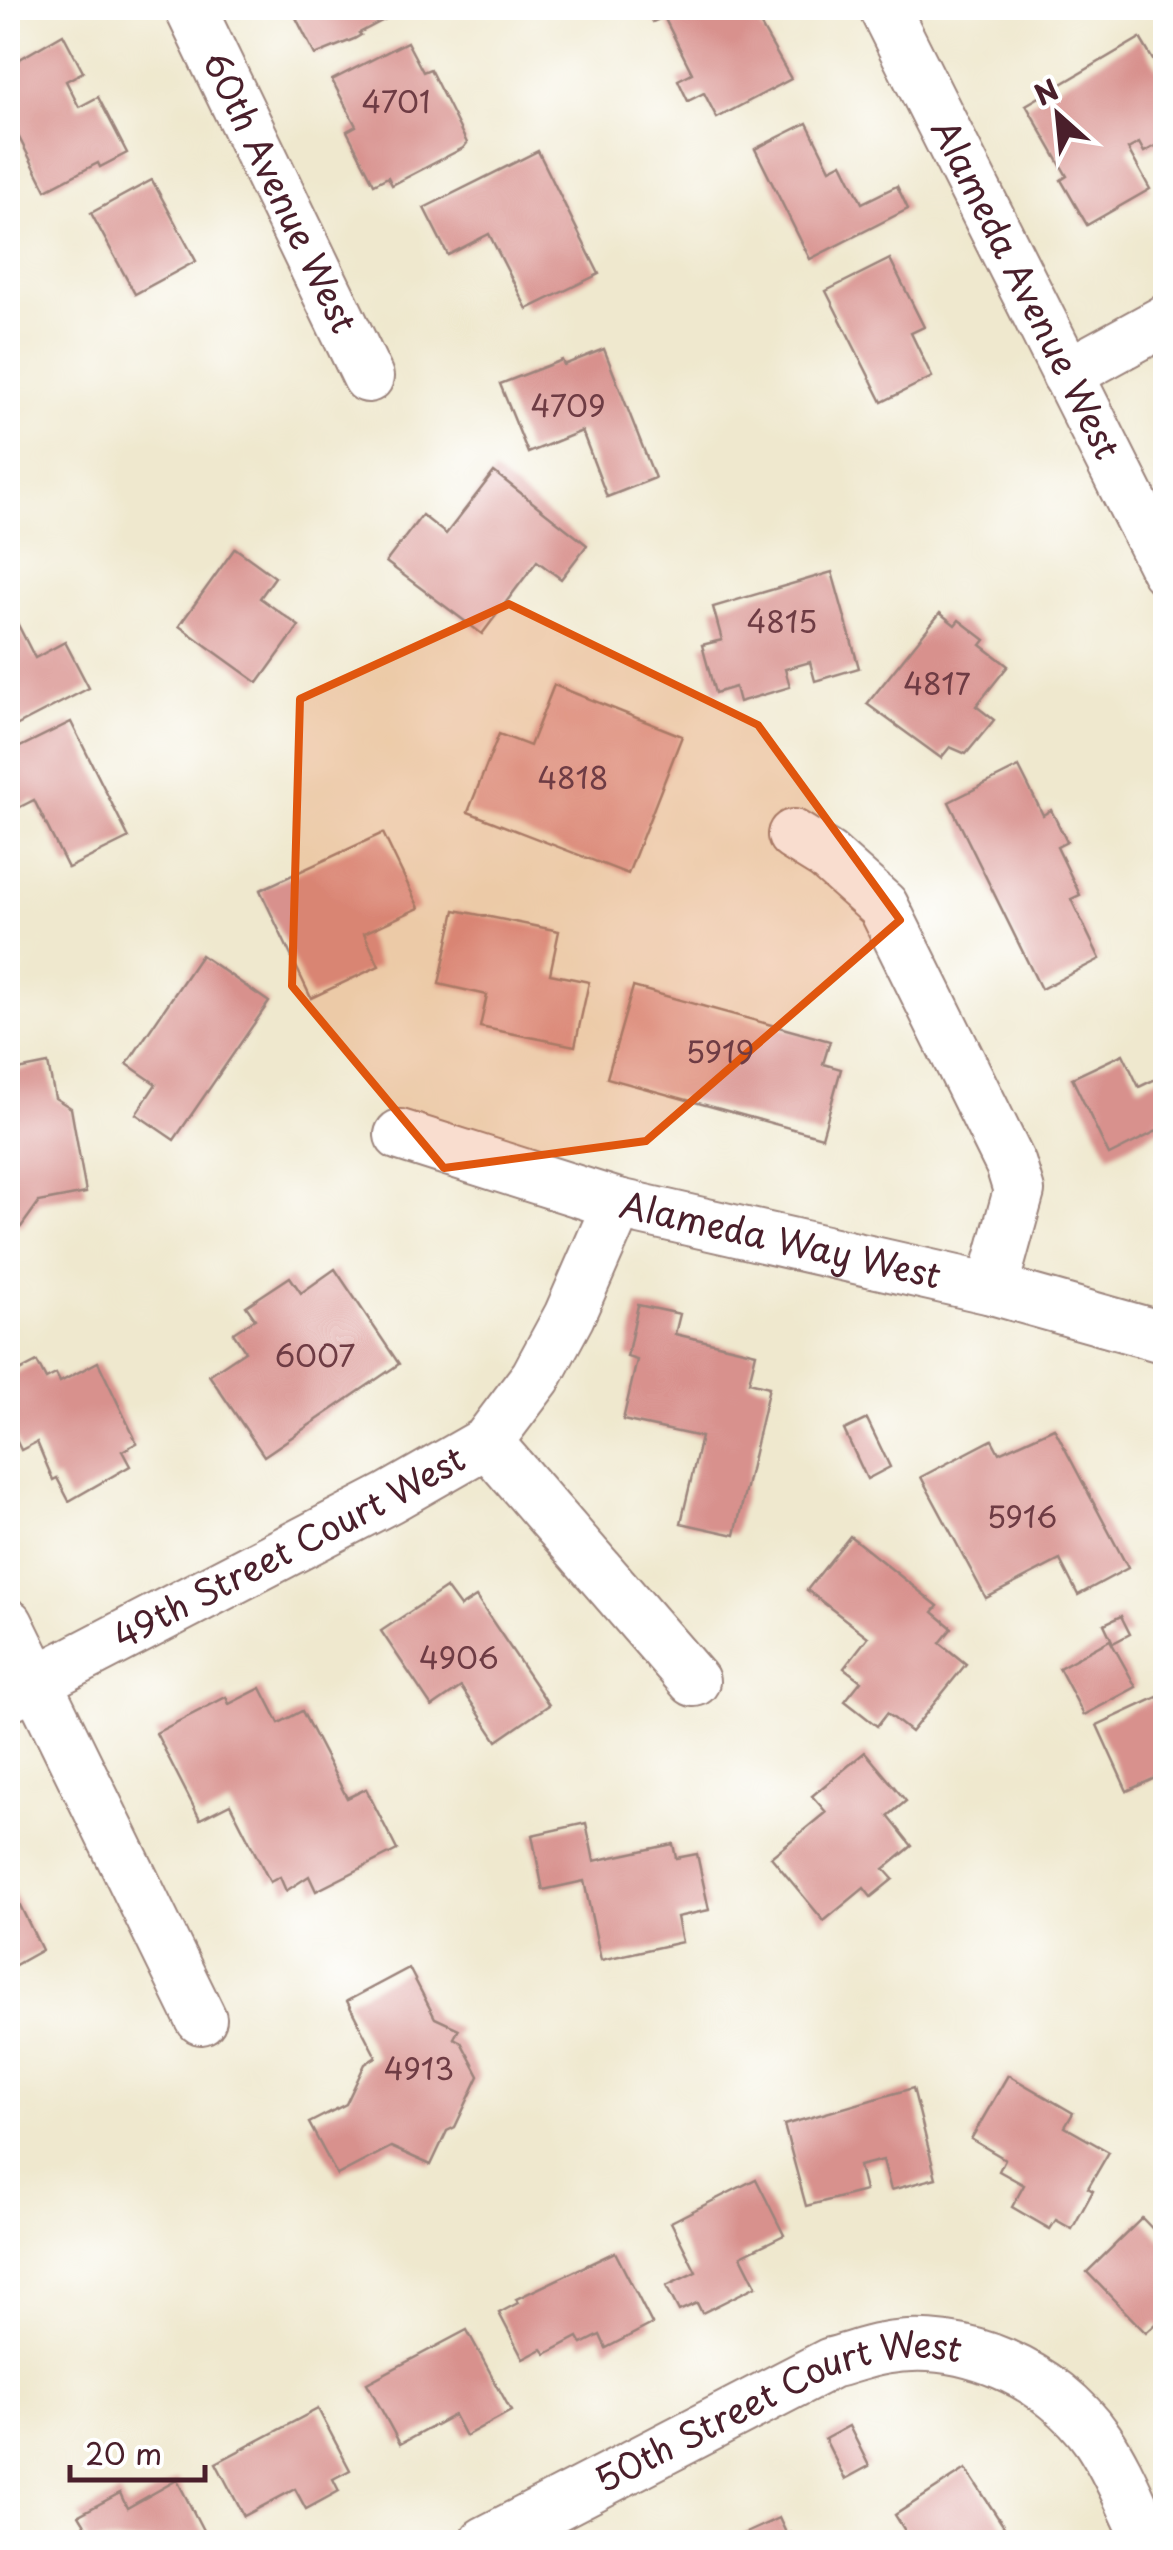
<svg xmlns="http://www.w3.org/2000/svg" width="1173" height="2550" viewBox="0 0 1173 2550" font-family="'Playpen Sans',sans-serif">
<rect width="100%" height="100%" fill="#fff"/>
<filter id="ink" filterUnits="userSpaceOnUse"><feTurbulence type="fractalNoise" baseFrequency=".01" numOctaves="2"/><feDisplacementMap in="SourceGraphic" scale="20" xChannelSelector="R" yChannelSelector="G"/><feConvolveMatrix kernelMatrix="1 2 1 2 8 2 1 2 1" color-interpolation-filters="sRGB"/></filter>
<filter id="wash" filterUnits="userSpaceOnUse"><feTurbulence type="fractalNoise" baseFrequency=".0048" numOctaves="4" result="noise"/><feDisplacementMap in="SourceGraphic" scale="40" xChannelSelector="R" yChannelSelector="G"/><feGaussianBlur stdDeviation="2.25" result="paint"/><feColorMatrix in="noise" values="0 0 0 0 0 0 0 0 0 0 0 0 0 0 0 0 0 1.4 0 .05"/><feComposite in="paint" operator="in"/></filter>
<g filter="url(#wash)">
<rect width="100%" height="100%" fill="#efe8ce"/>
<g id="blocks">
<g fill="#d8918d">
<polygon points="291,8 399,8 401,11 359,33 361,35 354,39 315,55"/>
<polygon points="645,8 751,8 791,79 717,118 704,93 688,101 678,80 692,73 664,17 653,22"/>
<polygon points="63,34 83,72 66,81 79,107 98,97 127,153 100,167 98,163 46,190 8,116 8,66"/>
<polygon points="1140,38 1166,82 1166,100 1158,105 1166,119 1166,140 1144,152 1139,143 1128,149 1150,189 1087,225 1061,180 1067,176 1026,105"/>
<polygon points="407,42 423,72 430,69 467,143 463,148 392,185 388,177 374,184 347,131 356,126 332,80"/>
<polygon points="807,123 830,169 842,163 862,203 897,186 908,209 810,259 755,149"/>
<polygon points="538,151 599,274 527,309 489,234 448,255 424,208"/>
<polygon points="152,180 196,261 135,294 91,213"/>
<polygon points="890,259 924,327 911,333 932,377 882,402 826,291"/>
<polygon points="604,349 655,478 607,497 582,431 528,453 500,384 562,360 564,365"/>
<polygon points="494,472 587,545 561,579 537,561 482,634 386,562 422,515 446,534"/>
<polygon points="235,548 275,577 260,598 299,626 258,683 179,626"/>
<polygon points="832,572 859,668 815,681 810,662 785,669 790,687 739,702 735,687 715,693 702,645 722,640 713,607"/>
<polygon points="8,605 35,658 65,642 89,688 8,730"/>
<polygon points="940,613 955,625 959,620 985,640 981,645 1008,666 976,706 994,720 966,754 950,747 941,758 867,704"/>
<polygon points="554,685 682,736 628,874 468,812 499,734 530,746"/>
<polygon points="71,722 129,838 68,868 34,800 8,813 8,753"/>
<polygon points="1019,767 1043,815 1051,810 1067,842 1057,847 1080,895 1071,899 1100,959 1041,989 949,802"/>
<polygon points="383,833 419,908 364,933 379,966 311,998 260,890"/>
<polygon points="455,910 559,931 550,974 589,982 575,1046 480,1027 487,995 439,984"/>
<polygon points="201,955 269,1002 174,1140 136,1114 156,1084 127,1064"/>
<polygon points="633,987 830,1041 823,1064 841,1069 822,1137 607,1078"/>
<polygon points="1123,1054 1139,1087 1166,1074 1166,1138 1161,1129 1109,1155 1072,1078"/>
<polygon points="48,1064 55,1098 71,1108 86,1193 39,1202 21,1227 13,1221 8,1229 8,1072"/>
<polygon points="335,1269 399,1364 264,1456 209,1375 245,1351 233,1333 255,1319 246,1306 290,1277 301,1293"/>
<polygon points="638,1305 680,1314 675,1334 756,1353 749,1382 769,1387 735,1535 681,1523 701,1437 623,1420 637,1360 627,1357"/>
<polygon points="37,1362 46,1379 56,1374 60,1382 98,1362 137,1443 122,1451 130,1466 69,1501 57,1478 53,1480 37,1442 21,1450 8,1423 8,1377"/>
<polygon points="867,1419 890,1467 867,1479 844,1430"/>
<polygon points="1054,1428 1128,1568 1078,1595 1060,1560 986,1598 921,1477 992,1440 999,1453"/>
<polygon points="850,1536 938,1606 933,1612 952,1628 940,1643 966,1664 911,1732 887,1713 877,1726 845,1701 861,1681 844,1668 868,1637 807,1590"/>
<polygon points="446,1588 460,1607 476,1597 549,1705 497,1741 461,1687 432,1707 381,1631"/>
<polygon points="1121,1616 1130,1634 1113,1643 1104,1624"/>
<polygon points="1110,1640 1136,1687 1084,1715 1059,1668"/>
<polygon points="261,1688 279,1723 302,1711 347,1798 366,1789 397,1850 316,1891 309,1876 286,1891 280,1877 270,1882 230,1804 200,1819 156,1733 226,1697 229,1704"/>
<polygon points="1166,1693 1166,1773 1127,1791 1097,1725"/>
<polygon points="865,1752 906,1801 888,1816 912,1846 884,1869 893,1879 871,1897 864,1888 824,1921 771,1857 826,1812 812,1796"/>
<polygon points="586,1823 594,1861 673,1844 676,1858 697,1854 709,1910 677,1917 682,1942 601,1960 584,1881 543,1890 532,1835"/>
<polygon points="8,1881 42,1950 8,1969"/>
<polygon points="409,1968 435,2018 459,2029 454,2038 461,2042 479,2076 455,2127 447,2131 431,2165 391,2147 337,2175 309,2123 346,2104 365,2064 376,2057 347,2001"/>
<polygon points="1008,2075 1073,2113 1065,2127 1109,2152 1088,2188 1093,2191 1072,2229 1056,2220 1050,2229 1012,2207 1024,2185 999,2171 1005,2159 971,2139"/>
<polygon points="913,2088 936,2178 891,2190 883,2160 859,2166 865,2191 806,2206 784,2125"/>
<polygon points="756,2179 784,2235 741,2256 756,2286 702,2313 697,2303 679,2311 666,2286 696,2272 671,2222"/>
<polygon points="1142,2218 1166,2243 1166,2334 1156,2324 1146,2333 1087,2272"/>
<polygon points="615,2252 652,2324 606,2348 600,2335 582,2344 578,2337 546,2354 542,2349 523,2359 499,2313 518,2303 516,2299"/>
<polygon points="467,2330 511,2411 465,2436 454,2415 400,2444 367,2383"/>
<polygon points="318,2409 350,2470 333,2479 339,2491 306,2509 295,2489 244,2516 216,2463"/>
<polygon points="849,2426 869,2466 845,2479 825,2439"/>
<polygon points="966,2469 1014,2542 912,2542 895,2515"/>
<polygon points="177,2480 208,2540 203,2542 88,2542 82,2531 87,2528 79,2515 120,2493 127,2508"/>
<polygon points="779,2518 787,2535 791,2533 796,2542 726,2542"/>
</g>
</g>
</g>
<g filter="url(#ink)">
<use href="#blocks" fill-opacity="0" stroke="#9c847c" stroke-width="2.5"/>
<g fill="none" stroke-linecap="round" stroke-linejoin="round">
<defs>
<g id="minor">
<path id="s1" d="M190 8 368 377"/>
<path id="s2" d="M884 8 1166 570"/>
<polyline points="1067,374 1166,320"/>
<polyline points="793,835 827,856 883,906 1011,1165 1019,1191 992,1289"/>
<path id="s3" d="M400 1135 618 1204 992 1289 1166 1338"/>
<polyline points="487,1442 694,1681"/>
<polyline points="8,1624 201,2019"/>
<path id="s4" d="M8 1696 389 1498 487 1442 536 1377 569 1316 618 1204"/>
<path id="s5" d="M485 2542 831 2363C848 2359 865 2352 883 2349 962 2334 1053 2374 1098 2440 1119 2471 1133 2509 1150 2542"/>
</g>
</defs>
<use href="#minor" stroke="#9c847c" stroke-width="54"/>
<use href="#minor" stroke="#fff" stroke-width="50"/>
</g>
</g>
<path fill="#e0560e" fill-opacity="0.2" stroke="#e0560e" stroke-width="8" stroke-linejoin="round" d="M509 604 758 725 900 920 646 1141 444 1168 292 986 300 699Z"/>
<g text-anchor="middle" stroke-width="9" stroke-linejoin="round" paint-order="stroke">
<g font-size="30" fill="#6e3c44">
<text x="396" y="113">4701</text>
<text x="568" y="417">4709</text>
<text x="782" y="633">4815</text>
<text x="937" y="695">4817</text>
<text x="573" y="789">4818</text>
<text x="720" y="1063">5919</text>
<text x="315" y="1367">6007</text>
<text x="1022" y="1528">5916</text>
<text x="459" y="1669">4906</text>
<text x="419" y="2080">4913</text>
</g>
<g font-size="35" fill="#4a1f2b" stroke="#fff">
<text dy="12" stroke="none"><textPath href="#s1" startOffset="205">60th Avenue West</textPath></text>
<text dy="12" stroke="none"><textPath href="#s2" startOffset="315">Alameda Avenue West</textPath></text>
<text dy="12" stroke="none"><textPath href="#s3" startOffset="395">Alameda Way West</textPath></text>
<text dy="12" stroke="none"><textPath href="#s4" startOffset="318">49th Street Court West</textPath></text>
<text dy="12" stroke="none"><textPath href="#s5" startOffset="325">50th Street Court West</textPath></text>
</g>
</g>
<rect width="1173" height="2550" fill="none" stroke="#fff" stroke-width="40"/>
<g transform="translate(1058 115) rotate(333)" stroke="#ffffff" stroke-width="8" paint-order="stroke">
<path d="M0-8L18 38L0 25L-18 38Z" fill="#4a1f2b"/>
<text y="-15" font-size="28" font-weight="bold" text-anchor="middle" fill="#4a1f2b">N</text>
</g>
<path d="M70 2465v15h135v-15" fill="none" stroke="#4a1f2b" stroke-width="5"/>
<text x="85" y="2465" font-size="30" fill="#4a1f2b" stroke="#ffffff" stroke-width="8" paint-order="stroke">20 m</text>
</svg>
